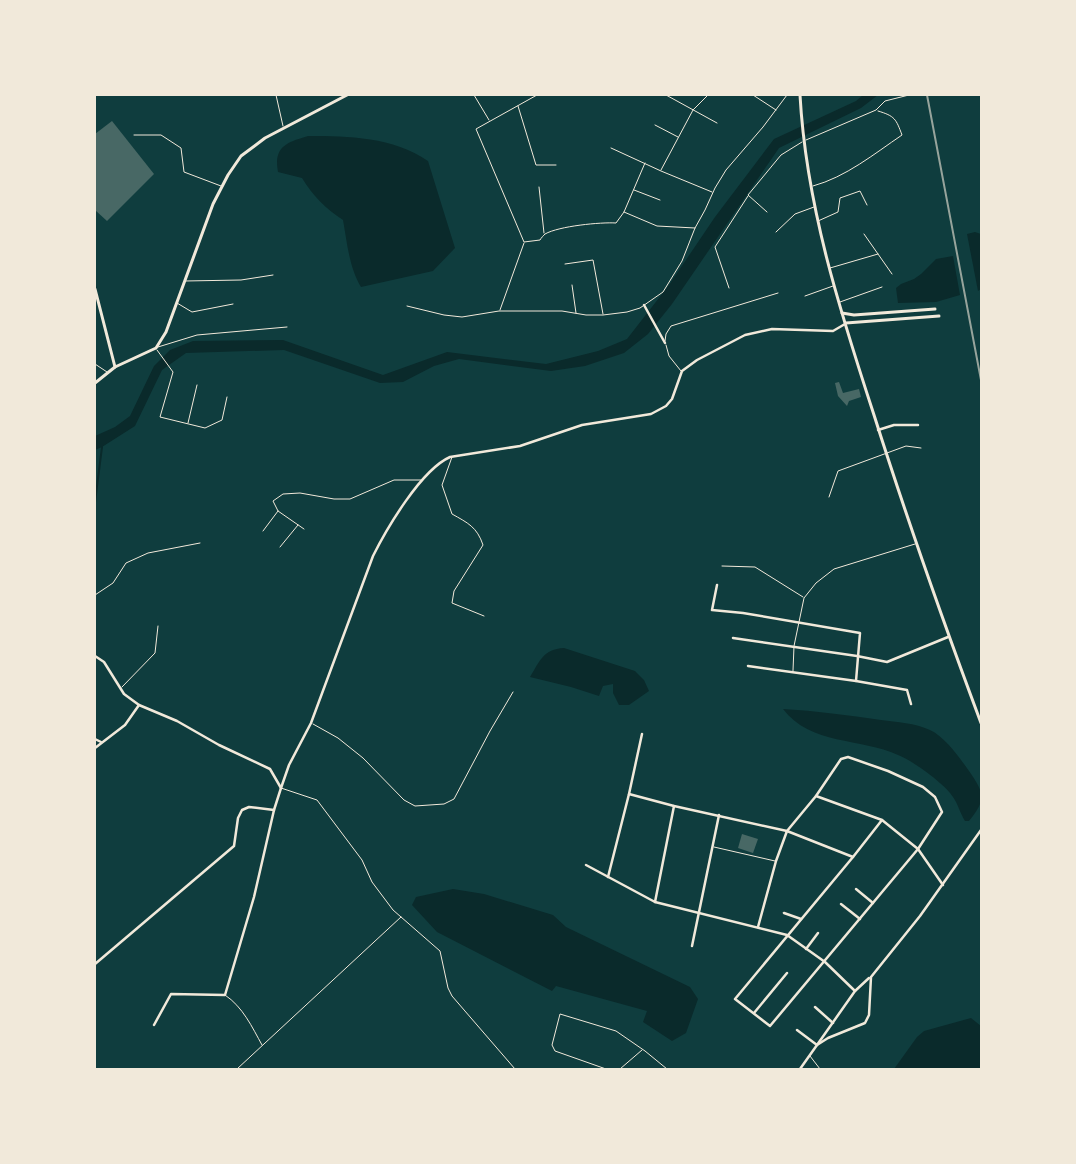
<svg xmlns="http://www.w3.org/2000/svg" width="1076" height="1164" viewBox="0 0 1076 1164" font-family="'IBM Plex Sans',sans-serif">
<rect width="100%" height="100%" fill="#0f3d3e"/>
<g fill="#0a2a2b">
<polygon points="863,95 878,95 861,108 779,148 672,304 648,334 624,353 585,366 551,371 459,359 434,366 403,382 380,383 284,350 186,353 162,370 135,426 102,447 95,450 95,436 115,427 130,416 154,366 170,350 193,341 283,340 383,375 447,352 546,364 598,351 627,339 669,285 715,217 774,139 856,101"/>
<path d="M308 136C349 136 393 137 428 161L455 248 433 271 361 287C349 267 347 242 343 220 325 208 313 196 302 178L278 172C273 146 288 142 308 136Z"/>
<polygon points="975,232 981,234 981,289 978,291 967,234"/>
<polygon points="953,256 960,295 936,302 898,303 896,288 901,284 914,279 921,274 936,259"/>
<path d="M564 648 635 671 644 680 649 691 629 705H619L613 693V684L603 686 599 696 571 687 530 677C540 661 543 649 564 648Z"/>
<path d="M783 709C816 711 848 715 881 720 897 722 915 723 930 730 945 737 959 757 969 771 984 793 987 799 969 821H965C960 813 958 804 953 797 946 785 912 760 898 755 861 738 810 745 783 709Z"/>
<polygon points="453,889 484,894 553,915 566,927 690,987 698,999 686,1033 672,1041 643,1022 647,1011 556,986 552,991 437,932 412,905 416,897"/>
<polygon points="971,1018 981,1026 981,1069 894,1069 917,1037 924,1031"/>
</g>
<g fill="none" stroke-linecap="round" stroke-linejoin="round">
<polyline stroke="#0a2a2b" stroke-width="2" points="95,502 102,447"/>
</g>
<g fill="#486865">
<polygon points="112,121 154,174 107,221 95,210 95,134"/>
<polygon points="839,382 843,393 859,389 861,397 849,401 847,406 838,396 835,383"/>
<polygon points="742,834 758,839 753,853 738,848"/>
</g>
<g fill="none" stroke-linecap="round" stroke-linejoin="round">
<g stroke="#f1e9da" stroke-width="1">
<polyline points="276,95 283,126"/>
<polyline points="474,95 489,120"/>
<path d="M537 95 476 129 524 242 540 240C541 238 544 235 545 234 559 226 601 222 616 223L624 212 645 163"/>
<polyline points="666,95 717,123"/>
<polyline points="753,95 776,110"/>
<polyline points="518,106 536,165 556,165"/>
<polyline points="655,125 678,137"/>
<polyline points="134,135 161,135 181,148 184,172 221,186"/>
<polyline points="806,140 876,110 885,101 909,95"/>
<polyline points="611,148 661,171 712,192"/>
<polyline points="661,170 693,110 708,95"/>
<path d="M813 186C846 177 874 154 902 135 896 119 895 116 878 111"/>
<polyline points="539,187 544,233"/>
<polyline points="634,190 660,200"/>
<polyline points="624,212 657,226 695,228"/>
<polyline points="767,212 748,195 781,155 802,142"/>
<polyline points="818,221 838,212 840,198 860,191 867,205"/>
<polyline points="776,232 795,214 814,207"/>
<polyline points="864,234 892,274"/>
<polyline points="565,264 593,260 603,314"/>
<polyline points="830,268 878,254"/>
<polyline points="185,281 241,280 273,275"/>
<polyline points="572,285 576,313"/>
<polyline points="729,288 715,247 748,196"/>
<polyline points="805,296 833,286"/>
<polyline points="840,302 882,287"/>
<polyline points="177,303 192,312 233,304"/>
<polyline points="407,306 444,315 462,317 499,311 562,311 586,315 603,315 627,312 640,308 663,292 682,261 695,228 705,210 715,188 726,170 763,127 787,95"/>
<polyline points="500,310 524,243"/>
<polyline points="665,341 666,334 671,326 778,293"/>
<polyline points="666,345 669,356 681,371"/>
<polyline points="158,347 197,335 287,327"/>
<polyline points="157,350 173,372 160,417 205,428 222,420 227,397"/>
<polyline points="95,364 107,372"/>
<polyline points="188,423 197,385"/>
<path d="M452 457 442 485 452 514C468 523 477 527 483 545L454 591 452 603 484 616"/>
<polyline points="829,497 838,471 906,446 921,448"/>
<polyline points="304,529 278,511 273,501 283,494 300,493 334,499 350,499 394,480 421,480"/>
<polyline points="263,531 278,511"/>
<polyline points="280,547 298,525"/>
<polyline points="722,566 755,567 803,597"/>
<polyline points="95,595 113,583 126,563 148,553 200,543"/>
<polyline points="793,671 794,646 804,598 816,583 834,569 915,544"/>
<polyline points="122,687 155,653 158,626"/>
<polyline points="313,724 338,738 363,758 404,800 415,806 444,804 454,799 490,731 513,692"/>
<polyline points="281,788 317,800 362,860 372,882 393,910 440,951 448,988 452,996 515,1069"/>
<polyline points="714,847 775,861"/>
<path d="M225 995C243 1007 252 1027 262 1045"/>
<polyline points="810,1056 820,1069"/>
<polyline points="237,1069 401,917"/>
<polyline points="606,1069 555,1051 552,1045 560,1014 616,1031 645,1051 667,1069"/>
<polyline points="620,1069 642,1050"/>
</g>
<g stroke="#f1e9da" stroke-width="2.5">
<polyline points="644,305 665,343"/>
<polyline points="878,430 894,425 918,425"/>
<polyline points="717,585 712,610 743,613 860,633 856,681"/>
<polyline points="733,638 857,656 887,662 948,637"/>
<polyline points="95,656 104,662 124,694 139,705 177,721 219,745 270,769 281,788"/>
<polyline points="748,666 856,681 907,690 911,704"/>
<polyline points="95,739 101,742"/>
<polyline points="95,748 125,725 139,705"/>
<polyline points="629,794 674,806 787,831 853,857"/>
<polyline points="816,796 882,820 918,849 943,885"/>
<polyline points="586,865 655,902 787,935 825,962 855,991"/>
<polyline points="608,877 629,794 642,734"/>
<polyline points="856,889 873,903"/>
<polyline points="655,902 674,806"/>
<polyline points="841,904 860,919"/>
<polyline points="784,913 801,919"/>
<polyline points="758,927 776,861 787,831 816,796 841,759 848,757 888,771 923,787 935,797 942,812 918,849 770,1026 735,999 853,857 882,820"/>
<polyline points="692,946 719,815"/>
<polyline points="806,949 818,933"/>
<polyline points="95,964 234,846 238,818 242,810 249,807 274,810"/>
<polyline points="815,1007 833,1023"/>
<polyline points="754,1013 787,973"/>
<path d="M154 1025 171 994 225 995 254 897 274 810 281 788 289 765 311 723 373 556C387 528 421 470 450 457L520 446 582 425 651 414 666 406 672 399 682 371 697 360 745 335 772 329 833 331 845 324"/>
<polyline points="797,1030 817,1045 855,991 869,978"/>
<polyline points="800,1069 817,1045 828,1038 865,1023 869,1015 871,977 920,916 981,830"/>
</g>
<g stroke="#f1e9da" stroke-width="3">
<path d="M800 95C806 205 840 311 874 415 907 519 943 621 981 723"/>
<polyline points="95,289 115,367"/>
<polyline points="842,313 854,315 935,309"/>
<polyline points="846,323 939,316"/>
<polyline points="95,383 115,367 156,348 166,332 213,204 228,175 241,156 265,138 347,95"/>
</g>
<polyline stroke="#97a49c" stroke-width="2" points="927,95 981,380"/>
</g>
<rect width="1076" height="1164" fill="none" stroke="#f1e9da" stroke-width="192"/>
</svg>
